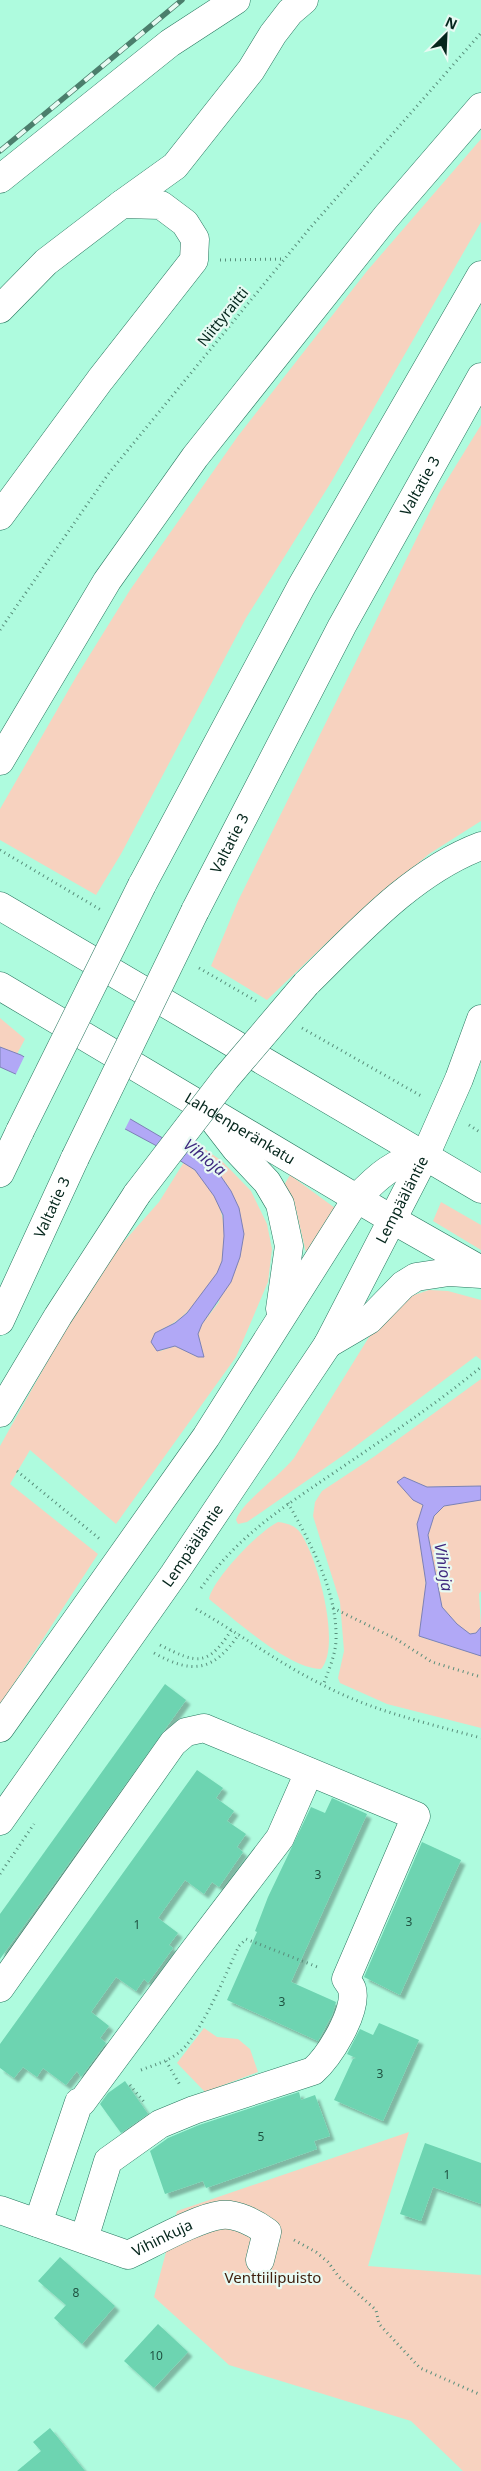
<svg xmlns="http://www.w3.org/2000/svg" width="481" height="2471" viewBox="0 0 481 2471" font-family="'Noto Sans',sans-serif">
<defs>
<filter id="shadow"><feDropShadow dx="4.5" dy="4.5" stdDeviation="1" flood-color="#0004"/></filter>
</defs>
<rect width="100%" height="100%" fill="#aefbde"/>
<g fill="#f7d2bf">
<polygon points="481,139 481,222 330,484 246,618 121,854 96,895 0,840 0,809 76,677 130,590 238,436 367,271"/>
<polygon points="481,425 481,821 429,854 342,928 267,1000 211,966 238,901 439,493"/>
<polygon points="0,1018 25,1039 17,1054 0,1047"/>
<path d="M199 1145 222 1161 251 1191 267 1224 272 1249 268 1282 236 1357 116 1524 30 1450 10 1484 98 1554 0 1705V1446L68 1325 112 1255 159 1202 184 1162C216 1183 232 1223 222 1261 219 1274 208 1286 200 1297 189 1311 179 1322 162 1329L160 1351 175 1346 198 1357H204L198 1334 202 1324 219 1302 231 1191 220 1175 192 1154Z"/>
<polygon points="290,1175 335,1208 307,1257 294,1201 284,1185"/>
<polygon points="441,1202 481,1225 481,1250 433,1221"/>
<path d="M429 1290 448 1291 481 1300V1360L476 1356 348 1452 247 1522 238 1524 236 1520C242 1502 280 1476 294 1458L369 1337 411 1296Z"/>
<polygon points="481,1379 481,1486 427,1487 404,1477 417,1502 423,1505 426,1594 419,1634 421,1637 481,1656 481,1728 387,1704 340,1683 338,1678 344,1651 340,1602 313,1516 315,1502 322,1491 375,1456"/>
<polygon points="481,1500 481,1591 479,1594 481,1627 476,1633 470,1634 457,1624 442,1607 428,1535 434,1516 444,1506"/>
<path d="M278 1522C286 1523 294 1525 299 1531 317 1554 342 1646 321 1669 289 1669 234 1619 209 1599 213 1579 259 1531 278 1522Z"/>
<polygon points="204,2028 217,2037 238,2039 250,2049 258,2072 205,2092 177,2063"/>
<polygon points="409,2132 368,2266 481,2275 481,2471 463,2471 411,2421 229,2365 154,2297 177,2211"/>
</g>
<g fill="#b1a8f6" stroke="#7d81b5">
<polygon points="0,1047 21,1055 202,1161 220,1175 231,1191 239,1208 244,1234 240,1257 231,1282 202,1324 198,1334 204,1357 198,1357 175,1346 157,1351 151,1342 155,1333 175,1323 187,1313 217,1273 222,1261 224,1236 223,1215 214,1196 195,1170 155,1145 60,1094 0,1067"/>
<polygon points="404,1477 427,1487 481,1486 481,1500 444,1506 434,1516 428,1535 442,1607 457,1624 470,1634 476,1633 481,1627 481,1656 419,1636 426,1583 417,1524 423,1505 413,1500 397,1482"/>
</g>
<polygon fill="#aefbde" points="25,1055 131,1117 124,1131 59,1096 15,1076"/>
<g fill="#6dd4b1" filter="url(#shadow)">
<polygon points="165,1684 186,1700 0,1959 0,1914"/>
<polygon points="197,1770 223,1788 216,1798 234,1811 227,1821 246,1834 237,1847 243,1852 219,1887 212,1882 204,1894 185,1880 158,1918 178,1933 169,1945 173,1948 148,1983 144,1979 136,1991 116,1977 91,2012 109,2026 100,2038 106,2043 81,2077 77,2071 66,2085 43,2068 37,2077 23,2067 14,2078 0,2068 0,2044"/>
<polygon points="332,1798 367,1814 291,1982 336,2002 332,2015 318,2041 227,2000 257,1932 255,1931 268,1897 311,1807 325,1813"/>
<polygon points="422,1842 461,1860 400,1995 364,1977"/>
<polygon points="379,2023 419,2040 383,2121 334,2100 353,2059 356,2058 347,2054 360,2029 373,2035"/>
<polygon points="125,2081 148,2114 121,2133 100,2104 108,2093"/>
<polygon points="299,2092 301,2100 315,2095 330,2136 314,2141 317,2149 206,2188 203,2181 165,2194 150,2151 168,2138 199,2125"/>
<polygon points="425,2143 481,2163 481,2204 433,2187 421,2221 400,2214"/>
<polygon points="60,2257 115,2306 82,2344 54,2318 66,2305 38,2281"/>
<polygon points="158,2324 188,2352 154,2388 124,2361"/>
<polygon points="50,2428 85,2471 17,2471 41,2451 33,2442"/>
</g>
<g fill="none" stroke-linecap="round" stroke-linejoin="round">
<defs>
<g id="minor">
<polyline points="0,179 170,43 236,0"/>
<polyline points="122,204 175,166 251,70 273,34 290,12 304,0"/>
<polyline points="0,309 46,262 122,204 161,205 185,223 195,239 194,260 100,380 0,516"/>
<path d="M0 1988 173 1743 186 1732 204 1728 416 1816 346 1979C348 1982 351 1986 352 1989 358 2011 329 2057 313 2071L194 2110 160 2124 108 2161 84 2239"/>
<path id="s1" d="M0 2210 128 2255C152 2244 197 2218 221 2215 236 2213 255 2223 267 2232L260 2260"/>
<polyline points="38,2223 79,2102 82,2102 190,1956 280,1838 309,1772"/>
</g>
<g id="major">
<polyline points="0,906 481,1189"/>
<path id="s2" d="M0 986 393 1220 481 1270"/>
<polyline points="212,1118 236,1149 267,1182 280,1204 289,1246 280,1309"/>
<polyline points="328,1344 369,1320 403,1285 416,1277 449,1272 481,1274"/>
<path d="M0 1728 206 1437 357 1198C377 1177 395 1160 425 1156"/>
<path id="s3" d="M0 1821 174 1574 328 1344 425 1156"/>
</g>
<g id="highway">
<polyline points="0,761 107,581 195,457 386,217 481,107"/>
<polyline points="142,885 301,587 481,275"/>
<path id="s4" d="M195 911 342 626 481 377"/>
<path d="M306 984C358 933 412 872 481 846"/>
<polyline points="425,1156 459,1079 481,1019"/>
<polyline points="0,1173 20,1131"/>
<path id="s5" d="M0 1321 75 1158"/>
<polyline points="0,1413 58,1316 137,1194"/>
</g>
</defs>
<use href="#minor" stroke="#27765e" stroke-width="29"/>
<use href="#major" stroke="#27765e" stroke-width="29"/>
<use href="#highway" stroke="#27765e" stroke-width="29"/>
<g stroke="#588e7b" stroke-width="3" stroke-dasharray="1 4" stroke-linecap="butt">
<polyline points="220,260 284,259"/>
<polyline points="0,630 109,473 310,228 481,33"/>
<polyline points="0,850 101,910"/>
<polyline points="199,968 256,1001"/>
<polyline points="302,1028 423,1097"/>
<polyline points="469,1125 481,1133"/>
<polyline points="17,1471 101,1540"/>
<path d="M288 1503C311 1544 338 1593 336 1641 335 1657 328 1671 323 1686"/>
<path d="M201 1588C240 1534 281 1509 335 1472 385 1438 435 1405 481 1367"/>
<polyline points="333,1608 396,1639 432,1662 481,1677"/>
<path d="M196 1609C239 1633 278 1663 323 1685 372 1711 427 1723 481 1738"/>
<path d="M160 1645C197 1664 208 1667 232 1629"/>
<path d="M154 1653C193 1675 214 1671 239 1634"/>
<polyline points="0,1874 34,1824"/>
<polyline points="166,2061 180,2085"/>
<path d="M141 2070C154 2065 166 2062 177 2054 200 2038 226 1973 239 1946L246 1939 320 1968"/>
<polyline points="130,2085 145,2103"/>
<polyline points="294,2240 316,2252 328,2262 339,2277 376,2310 379,2324 420,2368 481,2395"/>
</g>
<use href="#minor" stroke="#fff" stroke-width="28"/>
<use href="#major" stroke="#fff" stroke-width="28"/>
<use href="#highway" stroke="#fff" stroke-width="28"/>
<defs>
<polyline id="rail" points="0,151 182,0"/>
</defs>
<use href="#rail" stroke="#4b7e6c" stroke-width="5.5"/>
<use href="#rail" stroke="#e8faf3" stroke-width="4" stroke-dasharray="11" stroke-linecap="butt"/>
<defs>
<g id="highway-bridge">
<polyline points="20,1131 142,885"/>
<polyline points="75,1158 195,911"/>
<polyline points="137,1194 226,1078 306,984"/>
</g>
</defs>
<use href="#highway-bridge" stroke="#27765e" stroke-width="29" stroke-linecap="butt"/>
<use href="#highway-bridge" stroke="#fff" stroke-width="28"/>
</g>
<g text-anchor="middle" stroke-width="4.5" stroke-linejoin="round" paint-order="stroke">
<g font-size="12" fill="#1f5241">
<text x="318" y="1879">3</text>
<text x="409" y="1926">3</text>
<text x="137" y="1929">1</text>
<text x="282" y="2006">3</text>
<text x="380" y="2078">3</text>
<text x="261" y="2141">5</text>
<text x="447" y="2179">1</text>
<text x="76" y="2297">8</text>
<text x="156" y="2360">10</text>
</g>
<g font-size="15" fill="#05261c" stroke="#e8faf3">
<text transform="translate(223 317) rotate(-51)" y="5">Niittyraitti</text>
<text dy="5" stroke="none"><textPath href="#s4" startOffset="481">Valtatie 3</textPath></text>
<text dy="5" stroke="none"><textPath href="#s4" startOffset="76">Valtatie 3</textPath></text>
<text dy="5" stroke="none"><textPath href="#s2" startOffset="279">Lahdenperänkatu</textPath></text>
<text dy="5" stroke="none"><textPath href="#s3" startOffset="741">Lempääläntie</textPath></text>
<text dy="5" stroke="none"><textPath href="#s5" startOffset="125">Valtatie 3</textPath></text>
<text dy="5" stroke="none"><textPath href="#s3" startOffset="336">Lempääläntie</textPath></text>
<text dy="5" stroke="none"><textPath href="#s1" startOffset="174">Vihinkuja</textPath></text>
</g>
<g font-size="15" fill="#41210f" stroke="#e8faf3">
<text x="273" y="2283">Venttiilipuisto</text>
</g>
<g font-size="16" font-style="italic" fill="#3d277e" stroke="#e8faf3">
<text transform="translate(205 1157) rotate(38)" y="6">Vihioja</text>
<text transform="translate(444 1567) rotate(81)" y="6">Vihioja</text>
</g>
</g>
<g transform="translate(446 35) rotate(24)" stroke="#e8faf3" stroke-width="4" paint-order="stroke">
<path d="M0-4L9 19L0 12L-9 19Z" fill="#05261c"/>
<text y="-8" font-size="14" font-weight="bold" text-anchor="middle" fill="#05261c">N</text>
</g>
</svg>
